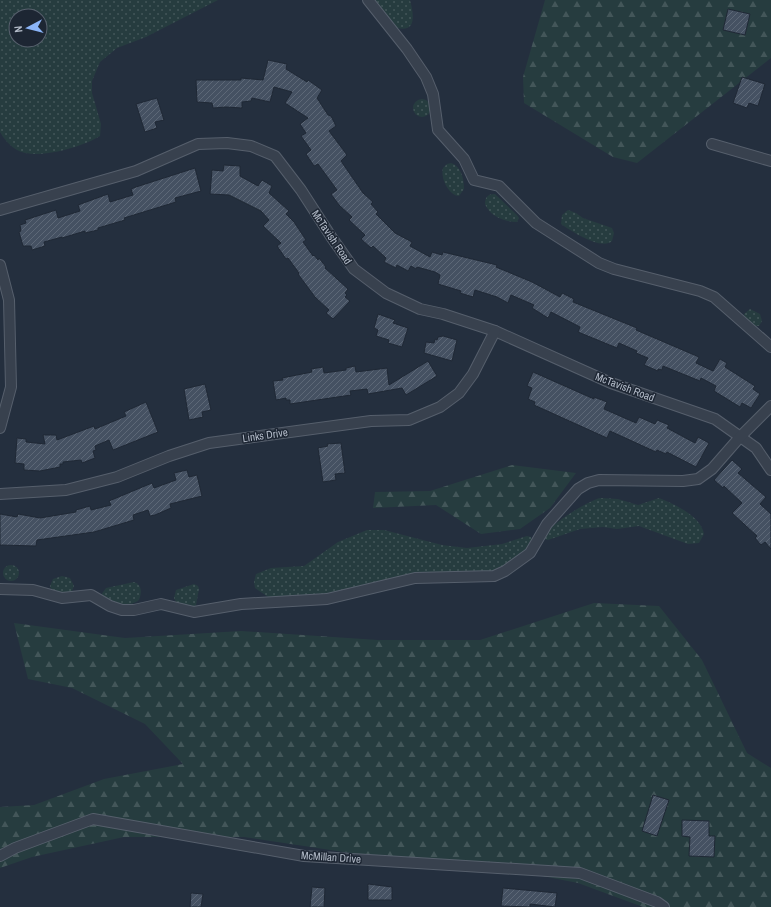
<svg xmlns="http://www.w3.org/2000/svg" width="771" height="907" viewBox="0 0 771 907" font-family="'Archivo Narrow',sans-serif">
<defs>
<pattern id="grass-dots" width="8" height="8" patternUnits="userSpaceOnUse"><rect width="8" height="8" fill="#263c3f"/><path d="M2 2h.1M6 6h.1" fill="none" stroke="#435659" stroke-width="1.8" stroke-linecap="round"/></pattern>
<pattern id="forest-firs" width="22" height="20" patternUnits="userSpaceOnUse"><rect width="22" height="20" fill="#263c3f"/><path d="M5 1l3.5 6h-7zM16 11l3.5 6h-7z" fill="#435659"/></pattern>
<pattern id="building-hatch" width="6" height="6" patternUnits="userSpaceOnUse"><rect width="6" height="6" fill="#455162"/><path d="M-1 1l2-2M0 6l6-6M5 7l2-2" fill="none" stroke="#5d6877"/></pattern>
</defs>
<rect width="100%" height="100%" fill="#242f3e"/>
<g fill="url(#grass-dots)" fill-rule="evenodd">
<path d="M0 0H218L146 37 117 48 100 62 92 81V93L101 124 100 136C83 147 35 161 17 150 11 147 3 138 0 132ZM16 16H40V40H16Z"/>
<path d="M374 0H410C413 12 418 33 397 28Z"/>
<circle cx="422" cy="108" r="9"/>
<path d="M451 163C461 166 464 179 464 189L459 196C449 196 440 178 443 168L447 164Z"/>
<path d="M495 194 517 215 519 218 517 222C504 222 490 216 485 204 485 197 488 194 495 194Z"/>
<path d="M568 210 576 213 583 218 612 228 614 233 612 241C602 251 571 231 561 224L562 215Z"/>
<polygon points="750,309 760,314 762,321 759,326 754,326 745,320 744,314"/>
<path d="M600 498 618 499 638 505 659 498C674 504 701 516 704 534L699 543 688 544 639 526 617 529 603 527 580 529 548 540 544 539C544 527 588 501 600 498Z"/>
<polygon points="367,530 384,530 442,545 467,548 502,544 527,536 531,537 532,540 529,549 496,572 413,574 326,595 286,599 268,597 255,588 254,582 256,574 271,568 304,566 338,542"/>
<circle cx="11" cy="573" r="8"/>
<polygon points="62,576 70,578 74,586 72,591 64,594 52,591 50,586 53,579"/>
<path d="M134 582C142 585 142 592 139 600 130 608 108 605 101 595L106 588Z"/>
<polygon points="194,584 198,586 199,589 196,605 194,607 177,604 174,598 176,590"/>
</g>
<g fill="url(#forest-firs)">
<polygon points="545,0 771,0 771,58 637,163 613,157 524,103 523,77"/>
<polygon points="512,465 576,473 550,508 520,529 481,534 436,505 373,508 375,492 430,491"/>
<polygon points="594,603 659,606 702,660 747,753 771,768 771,907 643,907 578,883 496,867 377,857 244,837 124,837 32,857 0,868 0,807 34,805 104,779 183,764 145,724 72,688 28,679 14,623 125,638 241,631 378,640 480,640"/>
</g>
<g fill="url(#building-hatch)" stroke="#1f2835">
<polygon points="728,9 750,14 745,35 723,30"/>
<polygon points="268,60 287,64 286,69 307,82 308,80 322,90 317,98 328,115 331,116 336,126 329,131 347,155 341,161 363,193 373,202 371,204 378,212 376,214 395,233 412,242 410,246 430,257 432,252 442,255 443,252 497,265 496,267 532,282 560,297 562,293 574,299 573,302 637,328 636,330 699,357 696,363 713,371 720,359 727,363 725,367 755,386 753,389 760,394 751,408 742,403 740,407 714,391 716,386 701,378 700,381 663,366 662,370 658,369 658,371 644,365 648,358 636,353 637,351 619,343 617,348 578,332 580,327 551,312 548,318 532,308 534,305 511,295 508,303 497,297 475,290 473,297 460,293 461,291 438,284 440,275 435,272 417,267 416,269 411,266 408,271 397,265 396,268 384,262 386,258 373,246 371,248 361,239 365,235 349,220 352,217 339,205 331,194 337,190 318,164 314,166 306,154 311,150 301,136 306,133 300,124 308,118 285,103 292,92 274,87 270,102 252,98 251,101 242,102 242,108 226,107 213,108 212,103 197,102 196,80 241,80 241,78 263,80"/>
<polygon points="742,77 765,84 758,106 749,103 747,108 733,103"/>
<polygon points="157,98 164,120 155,122 157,128 145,132 136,104"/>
<polygon points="224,165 240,166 240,176 258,186 262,180 272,186 269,193 289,211 286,214 294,222 306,240 303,242 313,256 314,255 318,260 319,258 326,267 325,268 348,289 345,293 347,295 345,297 350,301 333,319 326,313 329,310 315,297 298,274 299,273 288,258 286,259 277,246 281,243 263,226 269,220 261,211 229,195 210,194 212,170 223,171"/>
<polygon points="195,168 201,191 175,198 176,202 124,218 125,220 98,228 98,230 85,233 85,231 62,238 62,237 44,242 45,246 32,250 31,246 23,246 19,232 21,231 20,225 26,223 25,220 56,210 58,218 80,211 78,205 108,194 110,202 133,195 131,189 136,187"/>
<polygon points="378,314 395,320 393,323 408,328 402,347 388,343 389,340 376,336 378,330 374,328"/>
<polygon points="443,336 457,340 452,361 424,353 426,342 434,343 435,339 437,340 438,337"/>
<polygon points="428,361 437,376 406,395 402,388 368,394 367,389 350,391 351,395 290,404 290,400 286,400 286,398 276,400 273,381 283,380 282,378 312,372 311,369 323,367 324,373 346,370 346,368 355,366 356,372 387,368 389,385"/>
<polygon points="533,372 594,399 594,397 607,402 604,409 636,423 639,417 655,424 657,420 669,425 667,428 695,443 698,437 709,443 696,467 667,452 666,454 657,450 656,452 610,431 607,438 534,405 535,402 528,399 532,388 527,386"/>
<polygon points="205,384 211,410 202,412 203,417 189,420 184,389"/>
<polygon points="146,402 158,432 113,450 109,440 95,446 96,450 93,451 95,458 82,463 81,460 63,462 63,464 60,464 60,467 40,471 24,470 24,464 15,463 17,438 26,439 26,442 45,444 43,435 56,435 57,440 94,426 95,429 126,416 124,412"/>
<polygon points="341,443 345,473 335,474 336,480 323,482 318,448 328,446 327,444"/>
<polygon points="732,460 742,469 738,473 766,497 760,504 771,514 771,549 765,542 761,545 755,538 757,536 732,513 742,503 724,486 723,488 714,480"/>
<polygon points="187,470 189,477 197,475 202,496 170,504 171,508 155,515 150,516 148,510 133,515 134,520 94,532 37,540 36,546 0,545 0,514 17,517 18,514 40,518 76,512 76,510 90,506 91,510 111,505 109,501 152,483 154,488 176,480 174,473"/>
<polygon points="653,795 669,800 657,836 642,831"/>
<polygon points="682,820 709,821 709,836 715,836 714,857 689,856 690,837 682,836"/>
<polygon points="368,884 392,887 392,900 368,900"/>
<polygon points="312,887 325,888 324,907 310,907"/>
<polygon points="503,888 557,893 555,907 530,904 530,907 501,906"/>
<polygon points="191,893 203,894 201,907 190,907"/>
</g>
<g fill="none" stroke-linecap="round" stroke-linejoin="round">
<defs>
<g id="minor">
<polyline points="368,0 407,49 426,77 433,94 438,130 464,159 474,180 499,186 536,223 599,263 614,269 700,291 714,297 771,347"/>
<polyline points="712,144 771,161"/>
<polyline points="0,210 136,171 198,144 227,143 251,146 275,156 301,190 332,238 354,269 386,293 420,309 443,314 495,331 611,383 715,419 756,448 771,470"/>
<polyline points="0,265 9,300 11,387 0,428"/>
<polyline points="0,494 66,490 117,477 169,456 209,443 371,421 409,420 440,407 459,393 473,374 495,331"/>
<polyline points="0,589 33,590 62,598 91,595 110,606 122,610 134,610 161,604 194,612 241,604 327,599 415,578 494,576 505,571 530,553 547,524 578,489 588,483 599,480 683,481 698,479 712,469 740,437 771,406"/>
<polyline points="0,856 15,848 93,819 304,856 580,873 657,902 664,907"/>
</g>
</defs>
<use href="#minor" stroke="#565f6c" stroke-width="12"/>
<use href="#minor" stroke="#38414e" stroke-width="10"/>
</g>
<g text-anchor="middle" stroke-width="3" stroke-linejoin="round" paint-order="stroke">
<g font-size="11" fill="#b4bcc9" stroke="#1d2633">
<text transform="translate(332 237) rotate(56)" y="4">McTavish Road</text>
<text transform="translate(625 387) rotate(21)" y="4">McTavish Road</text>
<text transform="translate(265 435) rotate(-8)" y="4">Links Drive</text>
<text transform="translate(331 857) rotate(4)" y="4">McMillan Drive</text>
</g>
</g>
<g transform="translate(28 28) rotate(263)"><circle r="19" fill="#1d2633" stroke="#59626f"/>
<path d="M0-3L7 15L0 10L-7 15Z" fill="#8ab4f8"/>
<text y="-6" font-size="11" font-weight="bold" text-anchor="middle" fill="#b4bcc9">N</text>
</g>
</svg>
